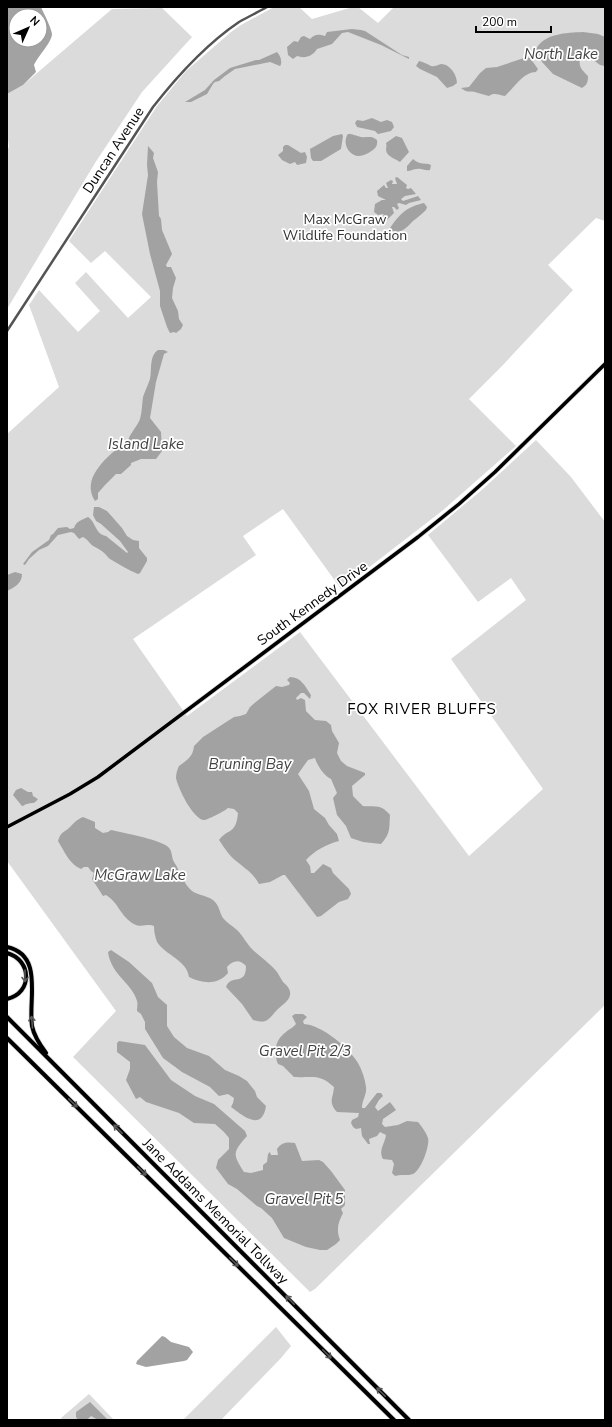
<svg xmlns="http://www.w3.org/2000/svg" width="612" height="1427" viewBox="0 0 612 1427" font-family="'Nunito Sans',sans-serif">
<rect width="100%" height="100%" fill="#fff"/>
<g fill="#dbdbdb">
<polygon points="274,7 299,7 312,19 353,7 358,7 378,23 394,7 605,7 605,221 596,218 548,265 573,290 502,366 469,399 516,446 442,511 341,589 283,509 243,536 256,555 133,639 187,716 300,632 469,856 543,789 451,659 526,600 511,578 478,602 428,535 484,488 536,440 571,477 605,522 605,1005 315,1289 310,1292 73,1057 116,1011 7,861 7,434 59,387 29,305 39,290 78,332 100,311 75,283 86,272 128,318 151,297 105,251 91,263 69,241 157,106 186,71 231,32 241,25"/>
<polygon points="162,8 192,37 142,92 95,163 7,309 7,150 9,147 7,131 7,94 23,85 112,9"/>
<polygon points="276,1327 291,1346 281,1358 221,1420 183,1420"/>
<polygon points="89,1394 114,1420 62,1420 61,1418"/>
</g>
<g fill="#a2a2a2" fill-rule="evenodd">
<path d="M7 7H41C44 14 51 27 52 34 52 42 38 56 34 65L36 72 23 85 7 94ZM16 16H40V40H16Z"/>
<path d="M352 29 361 30 365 31 402 55 409 57V59L381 45 348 32 342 33 332 44 317 49C313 56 305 59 297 56L293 59 288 55 287 47 294 41 298 42 301 37 304 36 310 39C315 34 318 34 325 36L327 32Z"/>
<path d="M583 32 598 34 605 37V66L600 65 592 59 583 57 580 59C578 67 583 71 588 76 588 82 587 85 582 88L553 74 542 62 536 49C545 33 566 33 583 32Z"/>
<path d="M277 52C280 55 283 62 280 66L270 62 235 69 225 76 219 81 215 82 213 84 207 94 191 102H185L205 90 214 80 230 68 256 60H259Z"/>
<path d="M527 57 530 58 538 69 536 72C523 72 513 89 505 96 499 95 494 92 489 96 485 95 482 94 478 93 472 90 468 94 461 88L469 87 480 73 486 68 497 67Z"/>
<path d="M419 61C424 62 427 64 431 66 435 67 437 65 441 64 450 64 457 75 457 83L453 86 447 88 437 77 420 69 416 66Z"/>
<polygon points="372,118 381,122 387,120 392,122 394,127 391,131 378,134 375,131 357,127 355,123 357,120 363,121"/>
<polygon points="342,134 343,136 341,149 321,161 313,161 311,158 310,149 333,136"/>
<path d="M348 134C354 134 356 136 361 137 368 138 371 135 377 140 378 146 375 149 370 152 367 154 362 156 358 156 348 155 342 142 348 134Z"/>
<path d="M396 136 402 138 409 152 400 162C396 159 387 157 386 150 386 148 387 146 386 143Z"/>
<polygon points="285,145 288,145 301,153 305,152 307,157 306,163 297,165 295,162 290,164 282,160 278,155 283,151 283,147"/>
<polygon points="148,146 154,153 153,158 158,172 157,182 159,216 161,219 162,230 172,254 166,265 167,267 171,267 176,278 173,288 172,298 178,311 179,319 183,325 181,329 176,333 174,332 170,333 167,327 160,306 160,291 150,254 142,214 148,175 147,165"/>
<path d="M413 159C421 166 426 162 431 165L430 170C425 171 421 168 417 169 413 169 411 171 407 171V166Z"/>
<polygon points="397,177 407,185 406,188 408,189 411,188 416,194 405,196 401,199 386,200 401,199 403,201 418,196 421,200 409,203 406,205 399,203 397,204 399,208 397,210 394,207 392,207 394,213 386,221 384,221 381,217 384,215 383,214 378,215 374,212 375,204 382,200 386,200 378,196 377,191 384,185 386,188 388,188 386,183 391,180 393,181 392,184 397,184 395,178"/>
<path d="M424 203 427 207 426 210C422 214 418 217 413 221 406 228 401 235 390 230V228C400 214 406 207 424 203Z"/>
<path d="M158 350H164L168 352 164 354 156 382 150 418 161 432 162 451 156 459H141L131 463V465L121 474H116L105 485 98 493V499L95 501C81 479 105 459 120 446L125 449 128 447 130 443 128 441C130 433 137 427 140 419 142 412 142 404 143 397 145 391 148 385 150 379 152 370 149 356 158 350Z"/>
<path d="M94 507H99L107 511 122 528 127 536 133 540 139 541V548L147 558V561L140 573 138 574C128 570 119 564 110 559 107 557 106 554 103 552 101 550 98 549 95 547 90 545 88 539 83 537L79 539 74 533 71 532 58 535 48 546 39 550 29 559 25 565 23 564 32 552 49 540 51 535 53 534 58 528 67 527 70 529 74 528C76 521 82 520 88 517 96 522 95 534 106 536L127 553 128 552 120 541 101 524 96 521 93 515Z"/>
<path d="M15 572 22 574C22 583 15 587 7 591V575Z"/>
<path d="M290 677C301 677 305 686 311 695L310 699 304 693H301L296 698 297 700 301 698 305 700 306 711 315 720 326 721 331 725 332 731 339 743 337 753 341 761 347 766 365 773V775L352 786 353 796 363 806C376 807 381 804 390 815 389 828 391 833 381 844L363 842 351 838 346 826 337 815 333 798 337 793 331 779C324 776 317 765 315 758L308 760 298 774 309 791 314 809 325 818 329 825 337 834 339 841C327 844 314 851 306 860L310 866 311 873H314L323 864 331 868 333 873 349 889 351 894 348 899 339 902 321 916 317 917 285 875H283L270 882 259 884C252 872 249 872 240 864 231 858 225 849 219 840 228 828 236 835 238 813L234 809 228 808C225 811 206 821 203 820 192 817 178 788 176 778 176 774 177 770 179 766 187 760 193 757 194 746L203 737 234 717 240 716 246 714 250 707 257 701 276 686 282 687 289 685 290 683 287 680Z"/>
<path d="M21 788 28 792H32L33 796 38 799C34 805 32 802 27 804 25 804 24 806 22 806L13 795 16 790Z"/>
<path d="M83 817 95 822V828L103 833 108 832 111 830C124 833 157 839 167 846 173 850 171 857 174 862 180 871 182 880 189 888 194 895 206 895 213 900 220 906 219 912 223 918 227 923 233 926 237 930 243 936 247 944 252 949 260 957 270 963 277 972 279 975 281 979 283 982 287 986 291 989 290 995 289 1002 280 1006 276 1011 268 1020 267 1024 253 1020L242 1004 226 987C231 973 246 987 246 966 240 959 233 960 227 967L228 973C218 985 203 984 189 977 187 960 165 955 157 942 155 937 154 931 154 926 147 923 141 929 132 923 120 915 118 902 106 895L103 896 92 879 94 873 91 871 88 867H84L81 869C69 864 65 852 58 841 61 831 64 833 70 827 75 822 76 820 83 817Z"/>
<path d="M111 950 129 962 152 983 158 997 167 1005V1026L174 1037 187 1048 209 1056 225 1070 239 1076 247 1081 255 1091 257 1097 266 1106C262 1132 243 1116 231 1107L233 1103 234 1098 228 1094 219 1096 210 1087 182 1072 163 1058 145 1029V1022L141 1014 137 1011C137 1008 138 1004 137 1001 133 984 111 975 108 952Z"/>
<path d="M295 1014H303L307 1017 303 1021 304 1024C322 1025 349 1048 358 1063 362 1070 365 1079 366 1087 367 1095 362 1100 362 1108H365L377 1093H381L383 1096 379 1100 375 1107 378 1111 390 1102 396 1110 383 1119 382 1124 385 1127 398 1125 407 1121 418 1122C422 1127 426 1132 428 1138 430 1146 421 1170 413 1174 408 1176 400 1174 395 1176L392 1173 394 1164 392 1160 383 1159C378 1151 385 1143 386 1135L380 1132 377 1136 369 1139 370 1144H368L362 1136 361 1128 356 1129 353 1127 351 1123 352 1120 358 1117 359 1113 337 1112C328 1102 333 1099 334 1087 319 1073 313 1078 294 1077L283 1066 278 1064C273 1052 275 1040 286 1032 289 1029 293 1028 296 1024L292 1016Z"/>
<path d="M119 1041 145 1045 171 1080 195 1096 214 1104 245 1131 247 1136C233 1152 232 1154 244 1172L251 1173 263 1170V1165L267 1162 268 1154 270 1152 271 1155H278L277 1149C282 1142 287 1142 295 1143L302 1161 319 1160 323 1162 331 1171 345 1190V1205L341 1209 343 1213C338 1223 336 1229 340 1240L336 1244 327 1250H320L306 1247 284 1238 272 1218 261 1208 257 1206 237 1189 228 1184 216 1168 218 1160 229 1149V1138L224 1132 215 1124 194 1123 179 1113 146 1102 140 1097 136 1099 126 1080 130 1069V1062L117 1052V1043Z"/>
<polygon points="162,1336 165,1337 171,1342 189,1347 193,1352 187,1360 184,1361 146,1367 136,1364 137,1361"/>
<polygon points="90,1402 108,1420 98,1420 91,1416 87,1420 78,1420 76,1417 76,1412"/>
</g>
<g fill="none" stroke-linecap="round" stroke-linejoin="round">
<defs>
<polyline id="major" points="7,827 70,794 98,777 418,537 459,504 495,472 605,364"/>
<g id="highway">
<path d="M7 947C44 955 28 999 32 1026 34 1036 40 1045 46 1053"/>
<path d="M7 953C32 960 33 993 7 999"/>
<polyline points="7,1017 409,1420"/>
<polyline points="7,1038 394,1420"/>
</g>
</defs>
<use href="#major" stroke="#dbdbdb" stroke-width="5"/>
<use href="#highway" stroke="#dbdbdb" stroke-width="5.5"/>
<path stroke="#545454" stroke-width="2.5" d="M7 331 153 107C178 75 205 45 239 22 248 17 258 12 267 7"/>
<use href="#major" stroke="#000" stroke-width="3.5"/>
<use href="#highway" stroke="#000" stroke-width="4"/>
</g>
<defs><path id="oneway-shaft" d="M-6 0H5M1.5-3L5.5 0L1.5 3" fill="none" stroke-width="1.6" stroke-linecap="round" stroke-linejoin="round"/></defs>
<g stroke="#595959">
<use href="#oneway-shaft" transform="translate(25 976) rotate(90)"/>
<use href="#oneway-shaft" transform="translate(32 1022) rotate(-95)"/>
<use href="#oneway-shaft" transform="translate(73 1103) rotate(44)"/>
<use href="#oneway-shaft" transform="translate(118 1129) rotate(-135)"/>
<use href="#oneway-shaft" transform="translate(142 1171) rotate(45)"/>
<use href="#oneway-shaft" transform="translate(234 1262) rotate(45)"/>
<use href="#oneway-shaft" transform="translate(290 1300) rotate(-135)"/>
<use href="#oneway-shaft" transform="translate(327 1354) rotate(45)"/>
<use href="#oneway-shaft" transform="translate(381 1392) rotate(-135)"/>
</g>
<g text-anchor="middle" stroke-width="3.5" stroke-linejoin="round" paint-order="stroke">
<g font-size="14" fill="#000" stroke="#fff">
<text transform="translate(113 150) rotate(-57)" y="5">Duncan Avenue</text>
<text transform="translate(312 603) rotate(-36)" y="5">South Kennedy Drive</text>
<text transform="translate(216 1211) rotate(45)" y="5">Jane Addams Memorial Tollway</text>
</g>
<g font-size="14" fill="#323232" stroke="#fff">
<text x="345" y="224">Max McGraw<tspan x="345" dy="16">Wildlife Foundation</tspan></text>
</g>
<g font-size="15" font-style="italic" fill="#434343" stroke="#fff">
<text x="561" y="59">North Lake</text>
<text x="146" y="449">Island Lake</text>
<text x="250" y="769">Bruning Bay</text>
<text x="140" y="880">McGraw Lake</text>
<text x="305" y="1056">Gravel Pit 2/3</text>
<text x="304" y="1204">Gravel Pit 5</text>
</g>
<g font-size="15" letter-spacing="1" fill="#000" stroke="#fff">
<text x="422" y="714">FOX RIVER BLUFFS</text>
</g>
</g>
<rect width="612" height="1427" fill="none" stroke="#000000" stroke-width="16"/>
<g transform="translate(28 28) rotate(45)"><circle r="19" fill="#ffffff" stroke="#999999"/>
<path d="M0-3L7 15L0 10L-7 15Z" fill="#000000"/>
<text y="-6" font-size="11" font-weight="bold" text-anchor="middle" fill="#000000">N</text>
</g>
<path d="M476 26v6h75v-6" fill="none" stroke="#000000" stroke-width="2"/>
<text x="482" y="26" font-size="12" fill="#000000" stroke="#ffffff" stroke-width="3" paint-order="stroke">200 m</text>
</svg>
